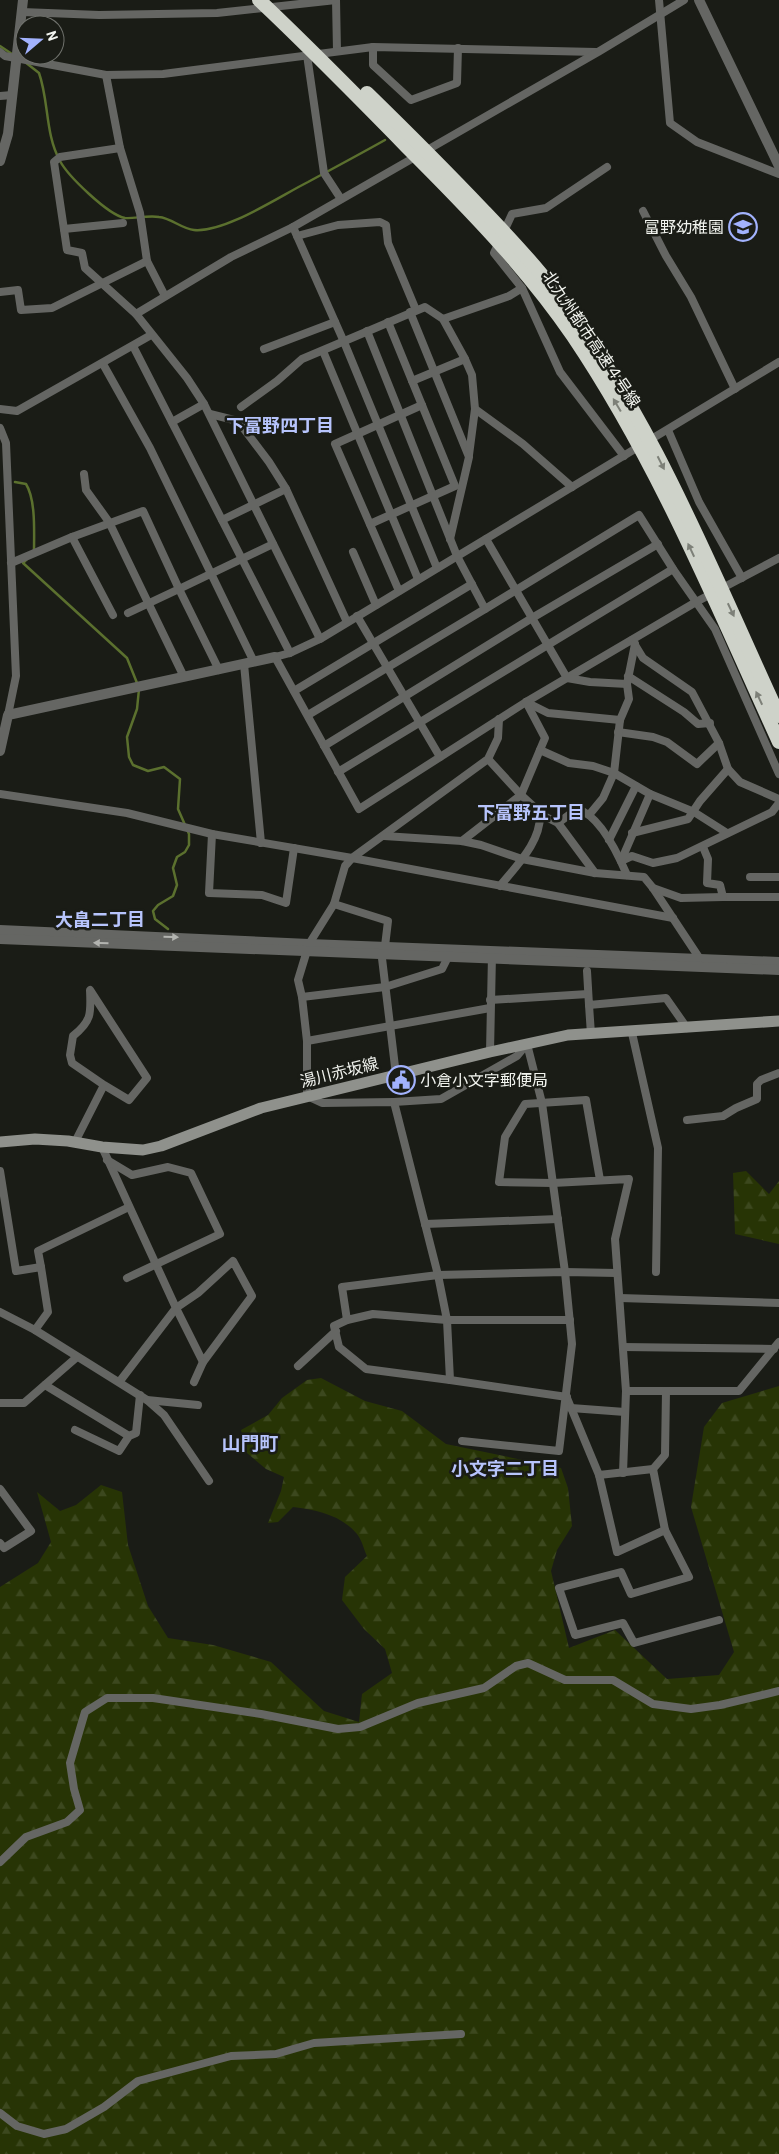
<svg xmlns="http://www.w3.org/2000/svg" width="779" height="2154" viewBox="0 0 779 2154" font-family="Barlow,'Noto Sans JP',sans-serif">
<defs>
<pattern id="forest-firs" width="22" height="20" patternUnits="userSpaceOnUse" patternTransform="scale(1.25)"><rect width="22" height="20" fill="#273405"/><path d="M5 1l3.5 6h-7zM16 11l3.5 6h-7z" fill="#3c481e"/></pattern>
</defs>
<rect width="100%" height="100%" fill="#1a1c16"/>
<g fill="url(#forest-firs)">
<polygon points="746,1171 769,1194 779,1181 779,1244 735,1234 733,1173"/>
<path d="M321 1378 365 1401 402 1411 446 1444 561 1468 568 1488 572 1526 557 1550 551 1571 569 1648 615 1630 667 1679 719 1675 734 1652 691 1507 704 1427 722 1403 779 1386V2154H0V1587L38 1563 51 1542 37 1492 60 1511 76 1505 101 1485 122 1492 128 1545 148 1606 168 1638 213 1645 271 1662 324 1711 359 1722 362 1694 392 1673 385 1649 364 1629 342 1600 345 1577 367 1556C364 1550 362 1540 357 1534 341 1515 317 1510 293 1507L278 1522 268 1523 281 1491 284 1477 266 1469 247 1453 241 1430 268 1415 282 1398 307 1380Z"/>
</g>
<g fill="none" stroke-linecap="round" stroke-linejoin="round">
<g stroke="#5b702e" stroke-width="2.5">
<polyline points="0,46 12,54"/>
<path d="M25 62 39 73C49 101 45 134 60 161 68 176 108 215 125 218 133 219 148 215 159 217 171 218 182 229 194 230 225 233 280 196 308 182 334 168 360 154 385 140"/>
<path d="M15 482 26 484C36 500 34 533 34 552"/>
<polyline points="27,559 23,563 127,658 137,683"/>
<polyline points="139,689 137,709 127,737 129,757 133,765 148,771 164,767 180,779 178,809 189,834 189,845 185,852 177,857 173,868 177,885 173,896 158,905 153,911 155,919 168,929"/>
</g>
<g stroke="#656663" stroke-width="8">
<polyline points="336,0 337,51"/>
<polyline points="659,0 670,123 697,142 779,174"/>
<polyline points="22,12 99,15 217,13 336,0"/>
<polyline points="373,47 373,65 411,100 457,83 458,48"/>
<polyline points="0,52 5,56 106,75 163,74 373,47 596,52"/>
<polyline points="307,55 324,173 341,199"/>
<polyline points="106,75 120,148 140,213 147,261 165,296"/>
<polyline points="0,96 12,95"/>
<polyline points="120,148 60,157 54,162 67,250 82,253 85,268 136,314 187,378 204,404 320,639"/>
<polyline points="607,167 546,208 512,214 494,253 522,288 560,372 624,456"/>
<polyline points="643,211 666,256 691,297 735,389"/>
<polyline points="293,227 344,342 437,568"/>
<polyline points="64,229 123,223"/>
<polyline points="297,236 338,225 380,222 386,225 388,243 416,310"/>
<polyline points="0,292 18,290 21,310 52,308 147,261"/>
<polyline points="410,312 469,457 450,539"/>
<polyline points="136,314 231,257 293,227 598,52 684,0"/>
<polyline points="443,319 509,296 522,288"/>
<polyline points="367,331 457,556 485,609 639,515 673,569 715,629 779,774"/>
<polyline points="133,346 290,653"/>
<polyline points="264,349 335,322"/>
<polyline points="323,351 418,579"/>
<polyline points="779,362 320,639 290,653 275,657 359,809 526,702 696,602 779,558"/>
<polyline points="103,364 150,448 254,662"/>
<polyline points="412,381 465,359"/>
<polyline points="241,407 277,381 302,359 425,307 443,319 465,359 472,375 475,409 523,444 572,487"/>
<polyline points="0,409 17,411 151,335"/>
<polyline points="210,414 238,421 269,462 286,489 347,622"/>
<polyline points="172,422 204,404"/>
<polyline points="0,428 6,443 16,676 8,715"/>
<polyline points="668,430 699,502 742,578"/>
<polyline points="469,455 475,409"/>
<polyline points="84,474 86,490 109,522 184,677"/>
<polyline points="222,520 286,489"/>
<polyline points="370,524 455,486 388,322"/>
<polyline points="72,537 113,615"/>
<polyline points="486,539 567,678 590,682 627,684"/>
<polyline points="353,552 376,605"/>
<polyline points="11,563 72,537 143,511 179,589 273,544"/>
<polyline points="399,591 335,444 422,405"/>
<polyline points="128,613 179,589 219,670"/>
<polyline points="357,616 440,757"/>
<polyline points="632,640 643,658 692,692 719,743 728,769 740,782 779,799"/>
<polyline points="244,664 261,843"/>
<polyline points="628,676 684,712 698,724 710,723"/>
<polyline points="294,691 472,584"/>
<polyline points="526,702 548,713 620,720"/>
<polyline points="308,715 485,609"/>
<polyline points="499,719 498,738 488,759 352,858 345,866 334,904 309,944 298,980 302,997 307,1041 307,1096 322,1103 394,1102 438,1275 447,1320 450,1380 567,1397"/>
<polyline points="618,732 653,737 667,742 697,764 719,743"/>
<polyline points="324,746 532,618 658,544"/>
<polyline points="540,750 569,763 593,766 614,773 650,794 694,812 727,833"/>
<polyline points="488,759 521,795 544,816 558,823 595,873"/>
<polyline points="338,772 673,569"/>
<polyline points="0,794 127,813 212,834 352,858 673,918"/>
<polyline points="589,815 603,798 614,773 620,720 629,699 627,684 635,644"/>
<path d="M558 823 577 809C600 815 618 854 627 875"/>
<polyline points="632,833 688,819 700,801 728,769"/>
<polyline points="212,834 209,893 262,895 286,903 294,848"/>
<polyline points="384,836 462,841 481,845 522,859 595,873 644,877 653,888 700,959"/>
<polyline points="609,840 636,786"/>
<polyline points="462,841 521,795 545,738 526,702"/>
<polyline points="703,847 708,859 707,883 720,885 723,897 779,897"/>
<polyline points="621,861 632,856 653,863 677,858 772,812 779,803"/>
<polyline points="621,861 650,794"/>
<polyline points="750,877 779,877"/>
<path d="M500 886C517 865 542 841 540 812"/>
<polyline points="653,888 681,898 723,897"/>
<polyline points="334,904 388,921 385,946"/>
<polyline points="381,950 396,1075"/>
<polyline points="587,971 589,1005 666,998 687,1028"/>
<polyline points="302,997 385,987 442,969 448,957"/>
<polyline points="490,1000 588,994"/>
<polyline points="589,1005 591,1034"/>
<polyline points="632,1033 658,1148 656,1272"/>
<polyline points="307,1041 490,1008"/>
<polyline points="490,1052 492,955"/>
<polyline points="394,1102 441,1099 517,1056 527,1044"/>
<polyline points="687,1120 723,1116 736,1108 757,1099 757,1084 761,1080 779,1073"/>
<path d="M75 1142 104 1085 129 1100 147 1078 90 990C91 1013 92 1021 73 1036L70 1055 72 1063 104 1085"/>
<polyline points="102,1147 176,1308 120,1381"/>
<polyline points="107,1160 132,1175 168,1167 191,1173 220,1234 127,1278"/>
<polyline points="0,1171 16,1271 41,1267 48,1312 35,1330"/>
<polyline points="600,1180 586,1100 525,1104 505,1137 499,1182 553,1183 629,1179 615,1239 626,1391 623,1473"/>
<polyline points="425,1224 558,1219"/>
<polygon points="233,1261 252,1296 203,1362 176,1308 198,1293"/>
<polyline points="41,1267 38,1251 129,1207"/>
<polyline points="620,1298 779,1303"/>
<polyline points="0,1312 35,1330 147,1400 164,1415 209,1481"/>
<polyline points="347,1320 334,1326 339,1347 366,1369 450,1380"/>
<polyline points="570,1320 447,1320 373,1314 347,1320 342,1287 438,1275 565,1272 617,1273"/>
<polyline points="623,1347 774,1349"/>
<polyline points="298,1366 336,1331"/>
<polyline points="194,1382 203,1362"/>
<polyline points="45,1385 129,1436"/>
<polyline points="626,1391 739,1391 779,1342"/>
<polyline points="567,1398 599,1475 617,1552 665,1530"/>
<polyline points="147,1400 198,1405"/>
<polyline points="0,1403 24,1403 77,1357"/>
<polyline points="571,1408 625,1412"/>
<polyline points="75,1430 119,1451 129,1436 136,1433 140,1395"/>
<polyline points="462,1441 559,1451 572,1344 565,1272 542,1103 527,1044"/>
<polyline points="653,1469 665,1455 666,1391"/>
<polyline points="599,1475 653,1469 665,1530 689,1577 631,1594 621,1572 559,1588 575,1635 623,1623 634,1643 719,1620"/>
<polyline points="0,1489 31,1531 4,1548 0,1543"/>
<polyline points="0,1862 26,1837 67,1822 80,1810 74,1789 70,1763 85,1712 107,1698 153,1698 261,1714 338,1729 360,1727 418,1703 484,1688 516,1666 528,1663 565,1680 613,1680 653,1704 691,1709 720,1705 779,1691"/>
<polyline points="0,2113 17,2126 44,2134 66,2129 104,2107 138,2081 231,2056 276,2054 314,2043 461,2034"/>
</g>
<g stroke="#656663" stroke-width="10">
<polyline points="699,0 779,166"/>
<polyline points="0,161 8,134 23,0"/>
<polyline points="0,751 8,715 275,657"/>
<polyline points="0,930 309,944 779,962"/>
<polyline points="0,939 779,970"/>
</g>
<polyline stroke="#8f918c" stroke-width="11" points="0,1142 35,1139 68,1141 102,1147 143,1150 161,1146 261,1108 490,1052 568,1035 779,1021"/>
<g stroke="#ced2c9" stroke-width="14">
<path d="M259 0C309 47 358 97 406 146 466 206 525 266 573 336 658 462 716 604 779 742"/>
<path d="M367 93C407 132 446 171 485 212 507 235 530 259 550 285 651 414 711 569 779 716"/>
</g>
</g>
<defs><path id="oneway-solid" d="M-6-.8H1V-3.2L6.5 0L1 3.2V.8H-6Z" transform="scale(1.25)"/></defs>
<g fill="#7d8078">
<use href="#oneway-solid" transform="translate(617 405) rotate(-121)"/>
<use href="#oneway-solid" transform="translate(661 463) rotate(63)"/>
<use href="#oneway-solid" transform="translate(691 550) rotate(-115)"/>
<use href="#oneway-solid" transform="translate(731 610) rotate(65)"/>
<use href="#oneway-solid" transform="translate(759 698) rotate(-115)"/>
</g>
<g fill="#b3b4b0">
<use href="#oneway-solid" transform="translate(171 937) rotate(2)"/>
<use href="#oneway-solid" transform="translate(101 943) rotate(-178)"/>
</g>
<defs>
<symbol id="school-ring" viewBox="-11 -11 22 22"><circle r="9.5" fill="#1a1c16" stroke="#a2b2fd" stroke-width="1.5"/><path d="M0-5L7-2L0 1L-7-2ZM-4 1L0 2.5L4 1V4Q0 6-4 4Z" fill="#a2b2fd"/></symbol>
<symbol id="civic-ring" viewBox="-11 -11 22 22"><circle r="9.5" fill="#1a1c16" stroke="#a2b2fd" stroke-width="1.5"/><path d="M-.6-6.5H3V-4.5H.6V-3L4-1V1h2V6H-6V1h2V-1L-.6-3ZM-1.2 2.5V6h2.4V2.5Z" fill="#a2b2fd"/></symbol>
</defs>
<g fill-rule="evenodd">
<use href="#school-ring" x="727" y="211" width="32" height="32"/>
<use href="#civic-ring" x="385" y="1064" width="32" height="32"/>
</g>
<g text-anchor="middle" stroke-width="5" stroke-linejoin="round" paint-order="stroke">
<g font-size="16" fill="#f2f4ef" stroke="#1a1c16" text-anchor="end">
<text x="724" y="233">富野幼稚園</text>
<text x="420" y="1086" text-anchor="start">小倉小文字郵便局</text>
</g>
<g font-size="16" fill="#f2f4ef" stroke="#1a1c16">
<text transform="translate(592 339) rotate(56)" y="6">北九州都市高速４号線</text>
<text transform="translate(339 1072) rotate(-14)" y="6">湯川赤坂線</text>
</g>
<g font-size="18" font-weight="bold" fill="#b7c4fc" stroke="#1a1c16">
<text x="280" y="432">下富野四丁目</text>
<text x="531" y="819">下富野五丁目</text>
<text x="100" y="926">大畠二丁目</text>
<text x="505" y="1475">小文字二丁目</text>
</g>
<g font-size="19" font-weight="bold" fill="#b7c4fc" stroke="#1a1c16">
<text x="250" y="1450">山門町</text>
</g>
</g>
<g transform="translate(40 40) rotate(71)"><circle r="24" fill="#1a1c16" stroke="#70726d"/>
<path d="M0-4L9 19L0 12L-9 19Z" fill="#a2b2fd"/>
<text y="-8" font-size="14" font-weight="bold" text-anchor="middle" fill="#f2f4ef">N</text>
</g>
</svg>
